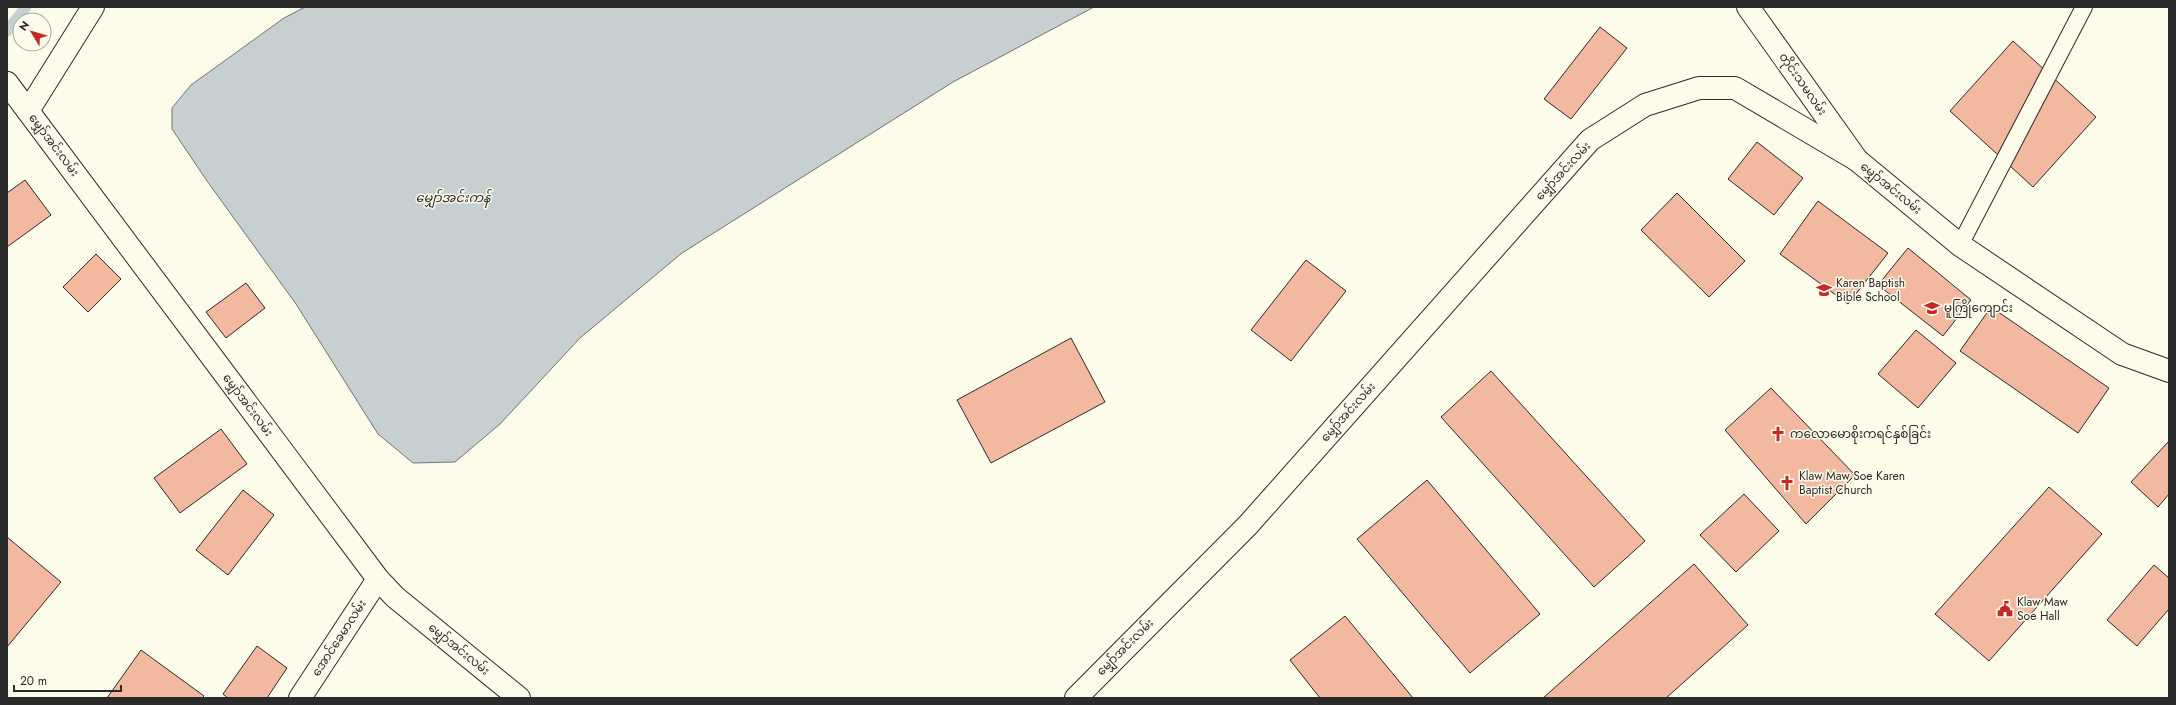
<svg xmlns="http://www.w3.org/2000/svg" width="2176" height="705" viewBox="0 0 2176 705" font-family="Jost,'Noto Sans Myanmar',sans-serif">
<rect width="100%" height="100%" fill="#fdfbea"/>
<polygon fill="#c7d0d0" stroke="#74746e" points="305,7 1094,7 953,82 682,253 580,338 500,424 455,462 413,463 378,434 296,304 207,181 172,129 172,108 191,85 284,18"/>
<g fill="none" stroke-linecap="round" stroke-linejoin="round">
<polyline stroke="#c7d0d0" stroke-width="11" points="7,31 26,7"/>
</g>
<g fill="#f2b8a0" stroke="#2b2b2b">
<polygon points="1600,27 1627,48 1571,119 1544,99"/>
<polygon points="2013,41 2096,117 2033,187 1950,111"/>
<polygon points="1757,142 1803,178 1774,215 1728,179"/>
<polygon points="25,180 51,215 7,247 7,193"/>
<polygon points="1677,193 1745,261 1709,297 1641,230"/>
<polygon points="1818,201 1888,253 1848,304 1780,254"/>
<polygon points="1908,248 1971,300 1943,336 1878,285"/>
<polygon points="96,254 121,279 88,312 63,287"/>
<polygon points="1306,260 1346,291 1291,361 1251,330"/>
<polygon points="246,283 265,308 226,338 206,312"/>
<polygon points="1991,307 2109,388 2078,433 1960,351"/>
<polygon points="1916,330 1956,363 1918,408 1878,374"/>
<polygon points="1071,338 1105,402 991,463 957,400"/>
<polygon points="1491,371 1645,541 1594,587 1441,417"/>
<polygon points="1771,388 1855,475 1806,524 1725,430"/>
<polygon points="221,429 247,464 180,513 154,478"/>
<polygon points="2169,441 2169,494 2158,507 2131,482"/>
<polygon points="1427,480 1540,614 1470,673 1357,539"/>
<polygon points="2049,487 2102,534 1989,661 1935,614"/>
<polygon points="243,490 274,515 228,575 196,550"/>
<polygon points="1744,494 1779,531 1736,572 1700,535"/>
<polygon points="7,537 61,582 7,647"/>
<polygon points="1694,564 1748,625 1666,698 1543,698"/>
<polygon points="2154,565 2169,578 2169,609 2137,646 2107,620"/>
<polygon points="1345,616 1413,698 1320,698 1290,660"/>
<polygon points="257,646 287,668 267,698 228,698 223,694"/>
<polygon points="141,650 204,696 202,698 107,698"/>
</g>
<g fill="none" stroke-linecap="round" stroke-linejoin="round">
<defs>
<polyline id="service" points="1960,245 2084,7"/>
<g id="minor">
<polyline points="1748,7 1857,160"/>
<polyline points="28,111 93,7"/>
<polyline points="300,698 378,579"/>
</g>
<g id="tertiary">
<polyline points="7,83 378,579 395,597 519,698"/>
<polyline points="1076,698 1248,525 1590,140 1645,105 1699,88 1735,88 1857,160 1960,245 2122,354 2169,371"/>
</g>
</defs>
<use href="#service" stroke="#2b2b2b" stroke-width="18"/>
<use href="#minor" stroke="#2b2b2b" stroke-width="24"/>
<use href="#tertiary" stroke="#2b2b2b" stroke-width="24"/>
<use href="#service" stroke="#fdfbea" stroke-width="16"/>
<use href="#minor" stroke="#fdfbea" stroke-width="22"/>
<use href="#tertiary" stroke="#fdfbea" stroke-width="22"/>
</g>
<defs>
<symbol id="school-bare" viewBox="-9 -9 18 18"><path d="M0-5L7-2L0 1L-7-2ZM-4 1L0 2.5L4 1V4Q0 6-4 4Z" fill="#c62828" stroke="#fdfbea" stroke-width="2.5" paint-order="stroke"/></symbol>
<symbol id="church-bare" viewBox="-9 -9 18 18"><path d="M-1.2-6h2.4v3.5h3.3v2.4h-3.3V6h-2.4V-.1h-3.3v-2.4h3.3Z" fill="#c62828" stroke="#fdfbea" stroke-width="2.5" paint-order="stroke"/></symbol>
<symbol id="civic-bare" viewBox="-9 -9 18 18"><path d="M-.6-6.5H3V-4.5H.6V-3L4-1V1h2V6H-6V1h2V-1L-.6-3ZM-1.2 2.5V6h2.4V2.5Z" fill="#c62828" stroke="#fdfbea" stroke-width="2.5" paint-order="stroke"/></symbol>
</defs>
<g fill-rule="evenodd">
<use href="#school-bare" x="1813" y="279" width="22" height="22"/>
<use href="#school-bare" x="1921" y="297" width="22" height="22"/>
<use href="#church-bare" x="1767" y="423" width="22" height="22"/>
<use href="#church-bare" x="1776" y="472" width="22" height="22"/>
<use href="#civic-bare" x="1994" y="598" width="22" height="22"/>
</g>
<g text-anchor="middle" stroke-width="3" stroke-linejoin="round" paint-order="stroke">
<g font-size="12" fill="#2b2b2b" stroke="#fdfbea">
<text transform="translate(1803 84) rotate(55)" y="4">တိုင်းသမလမ်း</text>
<text transform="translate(54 145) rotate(53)" y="4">မျှော်အင်းလမ်း</text>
<text transform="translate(1563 171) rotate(-47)" y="4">မျှော်အင်းလမ်း</text>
<text transform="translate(1891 188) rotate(39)" y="4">မျှော်အင်းလမ်း</text>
<text transform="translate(248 405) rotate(53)" y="4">မျှော်အင်းလမ်း</text>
<text transform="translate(1348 412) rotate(-48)" y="4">မျှော်အင်းလမ်း</text>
<text transform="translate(339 638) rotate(-57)" y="4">အောင်ခေမာလမ်း</text>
<text transform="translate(1125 647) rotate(-45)" y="4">မျှော်အင်းလမ်း</text>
<text transform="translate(459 649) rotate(39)" y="4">မျှော်အင်းလမ်း</text>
</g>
<g font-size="12" fill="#2b2b2b" stroke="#fdfbea" text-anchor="start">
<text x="1836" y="287">Karen Baptish<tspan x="1836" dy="14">Bible School</tspan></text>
<text x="1944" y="312">မူကြိုကျောင်း</text>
<text x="1790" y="438">ကလောမောစိုးကရင်နှစ်ခြင်း</text>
<text x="1799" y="480">Klaw Maw Soe Karen<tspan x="1799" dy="14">Baptist Church</tspan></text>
<text x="2017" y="606">Klaw Maw<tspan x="2017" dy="14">Soe Hall</tspan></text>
</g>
<g font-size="13" font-style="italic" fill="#2b2b2b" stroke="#fdfbea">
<text x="453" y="202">မျှော်အင်းကန်</text>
</g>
</g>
<rect width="2176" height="705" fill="none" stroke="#2b2b2b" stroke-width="16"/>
<g transform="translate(32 32) rotate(308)"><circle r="19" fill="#fdfbea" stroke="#a9a89e"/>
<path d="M0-3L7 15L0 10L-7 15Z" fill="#c62828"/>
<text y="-6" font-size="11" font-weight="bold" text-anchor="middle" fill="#2b2b2b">N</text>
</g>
<path d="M14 685v6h107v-6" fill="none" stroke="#2b2b2b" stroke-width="2"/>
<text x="20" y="685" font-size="12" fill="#2b2b2b" stroke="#fdfbea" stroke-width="3" paint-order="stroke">20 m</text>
</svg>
